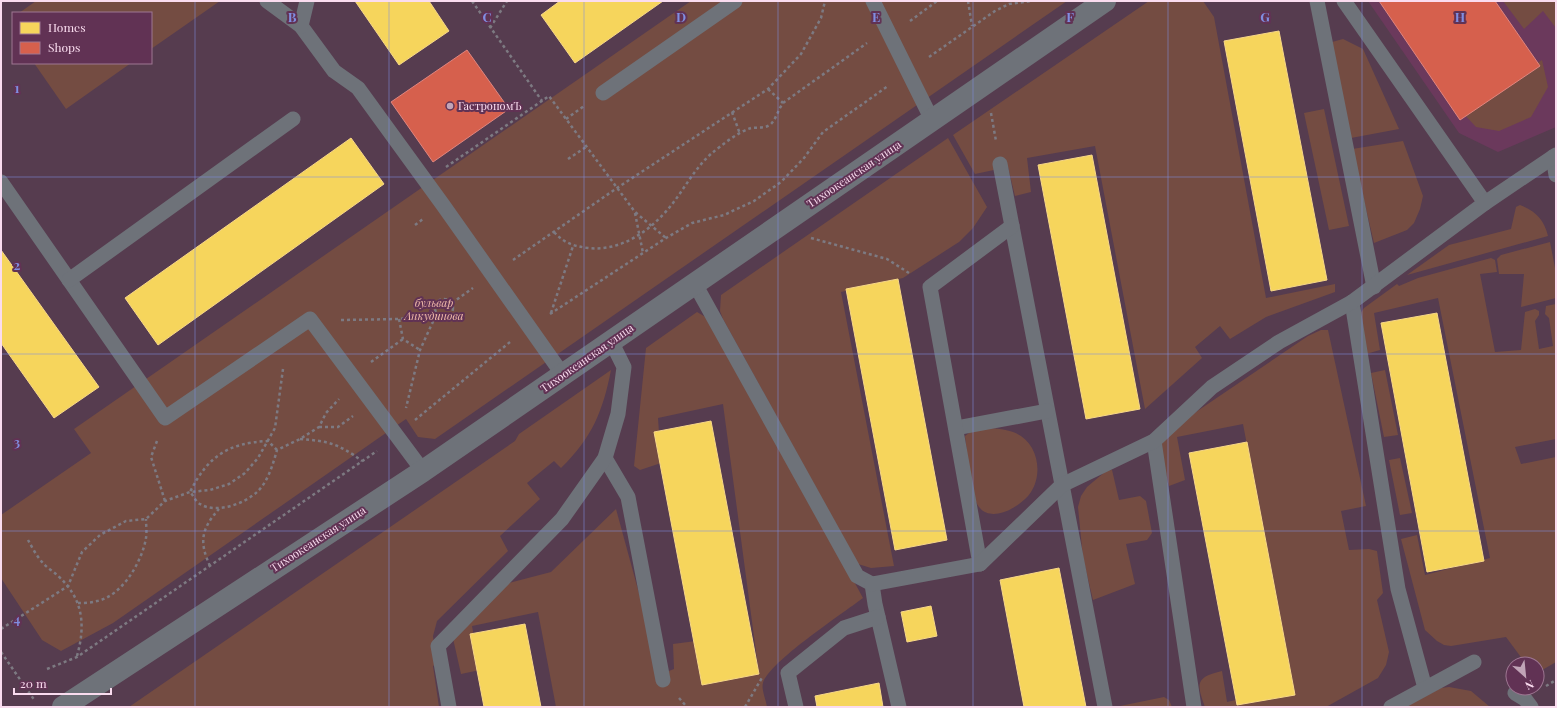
<svg xmlns="http://www.w3.org/2000/svg" width="1557" height="708" viewBox="0 0 1557 708" font-family="'Playfair Display',serif">
<rect width="100%" height="100%" fill="#563c4f"/>
<polygon fill="#6b395c" points="1368,1 1549,1 1556,11 1556,127 1498,152 1459,133"/>
<g fill="#744c42">
<polygon points="36,1 220,1 151,49 151,13 19,13"/>
<polygon points="691,1 1067,1 435,439 418,437 406,419 113,623 61,651 42,640 1,578 1,515 91,453 74,429"/>
<polygon points="1149,1 1203,1 1214,17 1266,298 1335,284 1335,292 1266,317 1230,339 1220,326 1195,347 1202,358 1145,409 1095,146 1027,158 1031,192 1015,196 1008,167 975,174 953,135"/>
<polygon points="1503,1 1556,1 1556,28 1543,11 1524,29"/>
<polygon points="1343,39 1363,49 1399,129 1351,138 1332,42"/>
<polygon points="1542,60 1548,87 1531,117 1499,131 1476,127 1463,113"/>
<polygon points="34,63 131,63 66,109"/>
<polygon points="1324,109 1349,226 1329,230 1304,113"/>
<polygon points="948,138 987,207 973,228 959,242 903,278 841,292 894,566 871,568 858,564 723,319 720,311 721,295"/>
<polygon points="1403,141 1423,196 1420,209 1414,223 1407,230 1374,243 1352,149"/>
<path d="M1520 205C1535 211 1544 219 1548 236L1407 275 1449 245 1511 229 1516 207Z"/>
<polygon points="1550,242 1556,273 1556,298 1521,307 1524,274 1499,274 1497,259 1501,255"/>
<polygon points="1491,258 1495,260 1497,272 1480,274 1495,352 1521,350 1525,312 1535,309 1539,311 1539,315 1535,321 1539,349 1553,346 1549,318 1545,314 1546,306 1556,304 1556,439 1515,447 1521,464 1556,457 1556,662 1537,673 1537,664 1526,664 1506,637 1451,646 1444,645 1437,641 1425,630 1401,539 1417,535 1425,575 1490,558 1438,298 1374,313 1380,350 1366,354 1360,314 1364,308 1397,284 1399,286 1418,278"/>
<path d="M697 312 709 319 715 325 863 598C842 614 769 662 763 683 761 689 766 700 767 707H556L538 612 472 626 480 670 461 674 452 634 505 584 551 572 616 509 661 674 674 669 673 644 696 641 759 674 723 404 658 418 661 463 640 470 634 466 646 348Z"/>
<path d="M1321 330H1328L1366 506 1341 511 1349 550 1369 549 1377 551 1383 593 1377 600 1389 652 1386 665 1378 678 1326 707H1205C1196 683 1196 677 1222 671L1227 702 1293 687 1243 424 1177 437 1185 480 1169 486 1158 444 1159 437 1308 336Z"/>
<path d="M611 370C603 411 592 438 561 468L554 461 527 483 540 499 500 536 508 551 437 621 433 636 436 664 433 666 439 707H129L515 441 519 434Z"/>
<polygon points="1385,370 1398,435 1384,437 1371,373"/>
<path d="M977 427C989 428 1002 428 1013 432 1037 440 1044 472 1031 492 1022 506 992 524 979 507 971 497 967 451 965 436Z"/>
<polygon points="1400,458 1412,513 1400,515 1389,460"/>
<polygon points="1112,470 1119,500 1140,496 1146,501 1152,533 1147,540 1126,544 1135,584 1093,600 1083,558 1078,507 1081,496 1087,487 1106,471"/>
<polygon points="1449,687 1471,691 1490,707 1405,707 1441,688"/>
<polygon points="1164,697 1169,700 1172,707 1115,707"/>
</g>
<g fill="#f6d55c" stroke="#f7d788">
<polygon points="355,1 429,1 449,31 399,65"/>
<polygon points="560,1 663,1 575,63 541,15"/>
<polygon points="1279,31 1327,280 1271,291 1224,41"/>
<polygon points="351,138 384,184 158,345 125,298"/>
<polygon points="1092,155 1140,409 1086,419 1038,165"/>
<polygon points="1,250 99,387 54,418 1,343"/>
<polygon points="898,279 947,540 895,550 846,289"/>
<polygon points="1437,313 1484,561 1427,572 1381,323"/>
<polygon points="711,421 759,674 702,685 654,432"/>
<polygon points="1247,442 1295,695 1237,705 1189,453"/>
<polygon points="1059,568 1086,707 1024,707 1000,580"/>
<polygon points="931,606 937,636 907,642 901,612"/>
<polygon points="525,624 541,707 484,707 470,634"/>
<polygon points="879,683 883,707 817,707 815,696"/>
</g>
<g fill="#d6604d" stroke="#e1857e">
<polygon points="1379,1 1495,1 1540,66 1460,120"/>
<polygon points="467,50 509,109 433,162 391,102"/>
</g>
<g fill="none" stroke-linecap="round" stroke-linejoin="round">
<g stroke="#7d7a82" stroke-width="2.5" stroke-dasharray="3 3" stroke-linecap="butt">
<polyline points="472,1 542,101"/>
<polyline points="968,1 972,26"/>
<polyline points="910,21 937,1"/>
<polyline points="490,28 507,1"/>
<polyline points="929,57 995,11 1009,4 1032,1"/>
<polyline points="768,89 783,103"/>
<polyline points="732,112 740,134"/>
<polyline points="991,113 996,141"/>
<polyline points="566,119 584,106"/>
<polyline points="568,159 586,147"/>
<polyline points="446,167 549,96 635,212 666,238"/>
<polyline points="635,213 643,253"/>
<polyline points="415,225 423,219"/>
<path d="M554 232C564 243 573 246 588 248 622 252 653 229 673 203 686 186 695 168 712 153 722 145 738 132 751 128 758 127 765 129 771 124 776 119 778 110 783 103L867 43"/>
<polyline points="811,238 887,259 909,273"/>
<polyline points="513,260 617,188 768,89 801,54 821,18 825,1"/>
<circle cx="444" cy="308" r="9"/>
<polyline points="452,303 473,288"/>
<polyline points="551,313 573,246"/>
<polyline points="550,314 666,238 692,223 724,215 754,201 781,182 804,158 823,132 888,86"/>
<polyline points="399,319 403,339 420,350"/>
<polyline points="341,320 399,319 436,315 420,350 406,408"/>
<polyline points="371,362 403,339"/>
<polyline points="415,420 510,342"/>
<polyline points="319,427 338,427 353,416"/>
<path d="M300 439C329 441 339 444 362 461"/>
<polyline points="157,441 151,457 165,501"/>
<path d="M277 450 268 441C228 443 208 456 190 492 193 495 196 502 200 504 216 514 244 504 257 492 268 482 273 464 277 450L300 439 319 427 326 413 339 399"/>
<path d="M28 540C32 547 37 557 43 563 47 568 53 571 57 575 83 598 86 624 77 656"/>
<path d="M210 566C199 542 201 529 219 509"/>
<path d="M78 603C84 603 91 603 97 601 122 596 142 562 146 538 147 532 146 525 146 519"/>
<polyline points="1,629 68,586 82,552 100,535 126,521 146,519 165,501 190,492 210,490 229,484 245,473 258,458 275,428 283,369"/>
<polyline points="1,652 35,701"/>
<polyline points="47,669 77,657 377,451"/>
<polyline points="1546,686 1556,680"/>
<polyline points="679,698 687,707"/>
<polyline points="745,707 763,676"/>
</g>
<g stroke="#6e7279" stroke-width="15">
<polyline points="267,1 301,26 334,71 358,88 443,205 563,375"/>
<polyline points="873,1 932,120"/>
<polyline points="1317,1 1374,287"/>
<polyline points="1344,1 1485,203"/>
<polyline points="301,26 307,1"/>
<polyline points="603,93 735,1"/>
<polyline points="1553,157 1556,175"/>
<polyline points="1000,164 1105,707"/>
<polyline points="1,182 165,418 310,319 423,471"/>
<polyline points="69,280 293,119"/>
<polyline points="695,284 857,576 872,584 875,604 899,707"/>
<polyline points="1352,302 1398,589 1425,688"/>
<polyline points="956,428 1047,411"/>
<polyline points="1154,441 1194,707"/>
<polyline points="605,458 628,497 663,680"/>
<polyline points="980,564 930,287 1012,226"/>
<polyline points="872,584 980,564 1062,485 1154,441 1212,387 1279,342 1352,302 1485,203 1556,155"/>
<polyline points="1515,693 1525,699 1531,707"/>
<polyline points="449,707 438,646 562,519 605,458 618,414 624,367 611,341"/>
<polyline points="796,707 788,673 844,628 878,617"/>
<polyline points="1391,707 1474,662"/>
</g>
<polyline stroke="#6e7279" stroke-width="22" points="63,707 423,471 1105,1"/>
</g>
<path fill="none" stroke="#808ee2" stroke-width="1" stroke-opacity="0.55" d="M195 1V707M389 1V707M584 1V707M778 1V707M973 1V707M1168 1V707M1362 1V707M1 177H1556M1 354H1556M1 531H1556"/>
<circle fill="#c1a4b7" stroke="#613254" stroke-width="1.5" cx="450" cy="106" r="4"/>
<g text-anchor="middle" stroke-width="4" stroke-linejoin="round" paint-order="stroke">
<g font-size="11" fill="#fadcef" stroke="#613254" text-anchor="start">
<text x="458" y="110">ГастрономЪ</text>
</g>
<g font-size="11" fill="#fadcef" stroke="#613254">
<text transform="translate(854 174) rotate(-34)" y="4">Тихоокеанская улица</text>
<text transform="translate(587 358) rotate(-35)" y="4">Тихоокеанская улица</text>
<text transform="translate(318 539) rotate(-33)" y="4">Тихоокеанская улица</text>
</g>
<g font-size="11" font-style="italic" fill="#f3bdab" stroke="#613254">
<text x="434" y="307">бульвар<tspan x="434" dy="13">Анкудинова</tspan></text>
</g>
</g>
<g font-size="13" text-anchor="middle" font-weight="bold" fill="#808ee2" stroke="#613254" stroke-width="4" stroke-linejoin="round" paint-order="stroke">
<text x="292" y="22">B</text>
<text x="487" y="22">C</text>
<text x="681" y="22">D</text>
<text x="876" y="22">E</text>
<text x="1070" y="22">F</text>
<text x="1265" y="22">G</text>
<text x="1460" y="22">H</text>
<text x="17" y="93">1</text>
<text x="17" y="270">2</text>
<text x="17" y="447">3</text>
<text x="17" y="624">4</text>
</g>
<rect width="1557" height="708" fill="none" stroke="#fadcef" stroke-width="4"/>
<rect x="12" y="12" width="140" height="52" fill="#613254" stroke="#9e7692"/>
<rect x="20" y="22" width="20" height="12" fill="#f6d55c" stroke="#9e7692"/>
<text x="48" y="32" font-size="12" fill="#fadcef">Homes</text>
<rect x="20" y="42" width="20" height="12" fill="#d6604d" stroke="#9e7692"/>
<text x="48" y="52" font-size="12" fill="#fadcef">Shops</text>
<g transform="translate(1525 676) rotate(153)"><circle r="19" fill="#613254" stroke="#9e7692"/>
<path d="M0-3L7 15L0 10L-7 15Z" fill="#c1a4b7"/>
<text y="-6" font-size="11" font-weight="bold" text-anchor="middle" fill="#fadcef">N</text>
</g>
<path d="M14 688v6h97v-6" fill="none" stroke="#fadcef" stroke-width="2"/>
<text x="20" y="688" font-size="12" fill="#fadcef" stroke="#613254" stroke-width="3" paint-order="stroke">20 m</text>
</svg>
